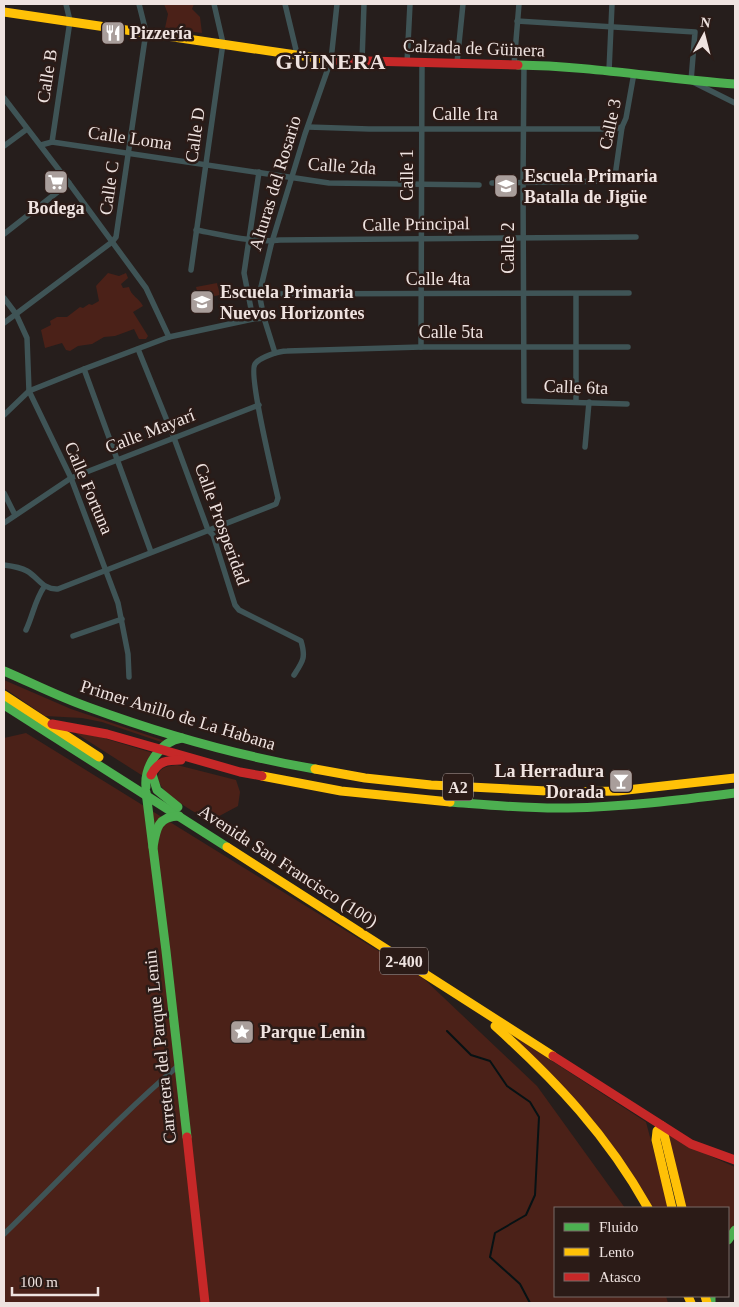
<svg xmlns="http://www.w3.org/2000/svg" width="739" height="1307" viewBox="0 0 739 1307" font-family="Georgia,serif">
<rect width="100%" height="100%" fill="#261e1c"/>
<g fill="#4b2118">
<polygon points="164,4 196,4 194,4 192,9 200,17 202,33 165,28 168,14"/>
<path d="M108 273 119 276 126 273 128 278 121 284 123 288 129 287C131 296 139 298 143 306L133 312 148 336 146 339H139L134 329 115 336 104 337 92 344 78 346 70 351 66 350 62 343 45 348 41 330 51 325 50 321 57 317H67L80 307 83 308 89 304 92 305 99 301 96 286Z"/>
<polygon points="217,283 220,295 199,299 196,287"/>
<polygon points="4,680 71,709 165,741 164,743 102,722 82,718 45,716 4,688"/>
<polygon points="74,732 100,737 153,753 143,776"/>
<polygon points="26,733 424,979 537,1086 625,1208 555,1208 555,1296 666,1296 668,1303 4,1303 4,738"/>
<path d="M177 765 236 780 240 792 238 806 210 821C197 813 156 793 158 776 159 767 169 766 177 765Z"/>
<polygon points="515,1037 646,1122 669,1208 650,1208 641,1192"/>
<polygon points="666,1133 710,1156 735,1167 735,1226 728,1235 728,1208 685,1208"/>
</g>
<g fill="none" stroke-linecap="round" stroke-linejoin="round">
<polyline stroke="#071214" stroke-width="2" points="447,1031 471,1055 490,1061 507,1086 530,1102 539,1117 535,1195 526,1215 495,1233 490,1257 520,1284 530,1303"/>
<g stroke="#3f5456" stroke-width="5.5">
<polyline points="285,4 297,54"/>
<polyline points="517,21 695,32 691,81 735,103"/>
<polyline points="362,61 364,4"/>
<polyline points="407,63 410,4"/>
<polyline points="457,63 463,4"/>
<polyline points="514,65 519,4"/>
<polyline points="524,65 523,182 524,401 627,404"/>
<polyline points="609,71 612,4"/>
<polyline points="4,98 69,183 146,288 169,337"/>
<polyline points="308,127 369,129 615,129 622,127"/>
<polyline points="52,142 329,183 479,185"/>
<polyline points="41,145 52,142 70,21 66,4"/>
<polyline points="4,146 27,129"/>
<polyline points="492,183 611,181 615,176 622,127 626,118 634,73"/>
<path d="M196 230C224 235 252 243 280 240L636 237"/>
<polyline points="4,234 69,183"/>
<polyline points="191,270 223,43 214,4"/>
<polyline points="247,292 260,294 629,293"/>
<polyline points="4,298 16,314 27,338 29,391 71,478 118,603 128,654 129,677"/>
<polyline points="253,319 244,273 259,172"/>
<polyline points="4,323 112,242 116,237 146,32 139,4"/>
<polyline points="421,347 422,63"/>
<path d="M138 349 174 438 208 530 213 535 235 605 239 610 301 641C306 658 303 661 294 675"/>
<polyline points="275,353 264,318 260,298 261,287 271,245 305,134 331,60 337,4"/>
<polyline points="84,369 151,552"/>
<polyline points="576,402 576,294"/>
<polyline points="4,415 29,391 84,369 169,337 253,319 264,318"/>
<polyline points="585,447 589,402"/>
<polyline points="4,493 15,515"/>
<polyline points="4,523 71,478 259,405"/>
<path d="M4 565C12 566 20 567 27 571 39 578 43 590 58 589L276 504 278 498C274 480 248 374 255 364 260 357 279 351 287 351L421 347H628"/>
<path d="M26 630C33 615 35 600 44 587"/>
<polyline points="73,636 122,619"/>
<path d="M4 1234C62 1178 117 1118 178 1066"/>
</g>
<g stroke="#4caf50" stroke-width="9">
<path d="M518 65C591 66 663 79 735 84"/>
<path d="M4 671C32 683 59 697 88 707 159 733 239 756 315 769"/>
<polyline points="4,705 227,847"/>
<polyline points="152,774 157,790 178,807"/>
<path d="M146 787C144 767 160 741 182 738"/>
<polyline points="146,792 166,951 187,1137"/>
<path d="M450 802C489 805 528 809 568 808 624 807 680 800 735 793"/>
<path d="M153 847C156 829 158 816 179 816"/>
<polyline points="728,1240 735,1230"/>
<polyline points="711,1296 711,1303"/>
</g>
<g stroke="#ffc107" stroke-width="9">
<polyline points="4,12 330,60"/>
<polyline points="4,695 99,757"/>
<polyline points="315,769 365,778 431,785 566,792 618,791 735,778"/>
<polyline points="262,776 341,791 450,802"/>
<polyline points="227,847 553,1056"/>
<path d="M495 1026C557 1082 607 1135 648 1208"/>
<polyline points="662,1126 657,1131 656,1140 672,1208"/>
<polyline points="662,1126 682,1208"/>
<polyline points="688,1296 691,1303"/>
<polyline points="705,1296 707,1303"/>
</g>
<g stroke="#c62828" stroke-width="9">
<polyline points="330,60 518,65"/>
<polyline points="52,724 107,734 240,772 262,776"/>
<path d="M151 775C158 761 167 760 181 760"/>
<polyline points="553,1056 691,1144 735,1160"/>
<polyline points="187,1137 205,1303"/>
</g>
</g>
<defs>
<symbol id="restaurant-square" viewBox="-11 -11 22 22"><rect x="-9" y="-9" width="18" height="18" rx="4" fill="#a99e9b" stroke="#2b1b17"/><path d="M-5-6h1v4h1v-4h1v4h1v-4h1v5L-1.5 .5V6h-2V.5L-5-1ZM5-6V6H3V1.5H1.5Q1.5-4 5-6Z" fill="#fff"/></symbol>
<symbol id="supermarket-square" viewBox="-11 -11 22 22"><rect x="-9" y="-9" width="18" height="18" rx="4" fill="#a99e9b" stroke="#2b1b17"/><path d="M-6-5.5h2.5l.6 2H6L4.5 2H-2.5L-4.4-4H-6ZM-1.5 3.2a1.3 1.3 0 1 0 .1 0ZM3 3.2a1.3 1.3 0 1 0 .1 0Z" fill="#fff"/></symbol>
<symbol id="school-square" viewBox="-11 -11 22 22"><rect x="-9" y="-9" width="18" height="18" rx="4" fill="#a99e9b" stroke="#2b1b17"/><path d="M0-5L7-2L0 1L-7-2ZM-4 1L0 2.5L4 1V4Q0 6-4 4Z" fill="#fff"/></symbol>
<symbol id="bar-square" viewBox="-11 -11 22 22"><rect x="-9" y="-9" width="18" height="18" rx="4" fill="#a99e9b" stroke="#2b1b17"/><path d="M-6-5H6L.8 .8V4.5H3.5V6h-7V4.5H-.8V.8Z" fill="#fff"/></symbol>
<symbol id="sight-square" viewBox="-11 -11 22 22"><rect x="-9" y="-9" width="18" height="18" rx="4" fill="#a99e9b" stroke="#2b1b17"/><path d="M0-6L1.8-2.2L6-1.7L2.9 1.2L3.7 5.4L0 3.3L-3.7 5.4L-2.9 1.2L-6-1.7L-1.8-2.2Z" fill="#fff"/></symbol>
</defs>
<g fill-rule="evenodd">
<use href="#restaurant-square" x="99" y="19" width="28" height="28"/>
<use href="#supermarket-square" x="42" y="168" width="28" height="28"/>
<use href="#school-square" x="492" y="172" width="28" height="28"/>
<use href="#school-square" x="188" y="288" width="28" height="28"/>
<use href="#bar-square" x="607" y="767" width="28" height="28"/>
<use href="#sight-square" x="228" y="1018" width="28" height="28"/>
</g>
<g text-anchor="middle" stroke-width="5" stroke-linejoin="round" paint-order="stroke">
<g fill="#2b1b17" stroke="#b4a7a4" stroke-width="1">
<rect x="443" y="773.5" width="30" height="27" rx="4"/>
<rect x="380" y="947.5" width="48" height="27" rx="4"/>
</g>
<g font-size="16" font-weight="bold" fill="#efe3e0">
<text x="458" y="793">A2</text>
<text x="404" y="967">2-400</text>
</g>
<g font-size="18" font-weight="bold" fill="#efe3e0" stroke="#2b1b17" text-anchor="start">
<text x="130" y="39">Pizzería</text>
<text x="524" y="182">Escuela Primaria<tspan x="524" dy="21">Batalla de Jigüe</tspan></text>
<text x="56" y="214" text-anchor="middle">Bodega</text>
<text x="220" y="298">Escuela Primaria<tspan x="220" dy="21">Nuevos Horizontes</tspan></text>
<text x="604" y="777" text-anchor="end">La Herradura<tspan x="604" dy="21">Dorada</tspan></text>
<text x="260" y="1038">Parque Lenin</text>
</g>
<g font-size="18" fill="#efe3e0" stroke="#2b1b17">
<text transform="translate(474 48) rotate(2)" y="6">Calzada de Güinera</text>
<text transform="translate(47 76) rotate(-81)" y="6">Calle B</text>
<text x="465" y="120">Calle 1ra</text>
<text transform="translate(610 124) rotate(-78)" y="6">Calle 3</text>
<text transform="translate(195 135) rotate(-82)" y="6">Calle D</text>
<text transform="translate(130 138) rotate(8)" y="6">Calle Loma</text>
<text transform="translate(342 166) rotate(4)" y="6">Calle 2da</text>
<text transform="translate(407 175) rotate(-90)" y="6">Calle 1</text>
<text transform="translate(275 183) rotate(-73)" y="6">Alturas del Rosario</text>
<text transform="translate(109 188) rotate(-82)" y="6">Calle C</text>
<text transform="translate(416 224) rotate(-1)" y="6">Calle Principal</text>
<text transform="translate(508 248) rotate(-90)" y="6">Calle 2</text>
<text x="438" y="285">Calle 4ta</text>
<text x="451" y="338">Calle 5ta</text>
<text transform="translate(576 387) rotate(2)" y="6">Calle 6ta</text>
<text transform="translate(150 431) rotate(-21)" y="6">Calle Mayarí</text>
<text transform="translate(89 488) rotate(67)" y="6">Calle Fortuna</text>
<text transform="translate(222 524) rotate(70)" y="6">Calle Prosperidad</text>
<text transform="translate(178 715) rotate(17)" y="6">Primer Anillo de La Habana</text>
<text transform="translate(288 866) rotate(33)" y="6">Avenida San Francisco (100)</text>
<text transform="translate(160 1047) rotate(-96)" y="6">Carretera del Parque Lenin</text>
</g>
<g font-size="22" font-weight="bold" letter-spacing="1" fill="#efe3e0" stroke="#2b1b17">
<text x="331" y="69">GÜINERA</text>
</g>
</g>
<rect width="739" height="1307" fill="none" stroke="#efe3e0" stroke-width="10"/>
<rect x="554" y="1207" width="175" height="90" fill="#2b1b17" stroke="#796b67"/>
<rect x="564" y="1223" width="25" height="8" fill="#4caf50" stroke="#796b67"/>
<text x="599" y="1232" font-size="15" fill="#efe3e0">Fluido</text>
<rect x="564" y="1248" width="25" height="8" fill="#ffc107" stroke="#796b67"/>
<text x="599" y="1257" font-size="15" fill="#efe3e0">Lento</text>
<rect x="564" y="1273" width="25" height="8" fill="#c62828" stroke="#796b67"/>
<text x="599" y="1282" font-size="15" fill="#efe3e0">Atasco</text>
<g transform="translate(704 35) rotate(7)" stroke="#2b1b17" stroke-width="4" paint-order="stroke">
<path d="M0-4L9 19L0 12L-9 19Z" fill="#efe3e0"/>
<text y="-8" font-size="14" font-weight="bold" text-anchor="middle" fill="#efe3e0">N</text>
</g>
<path d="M12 1287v8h86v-8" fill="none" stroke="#efe3e0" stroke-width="2.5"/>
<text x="20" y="1287" font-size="15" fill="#efe3e0" stroke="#2b1b17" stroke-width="4" paint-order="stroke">100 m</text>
</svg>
